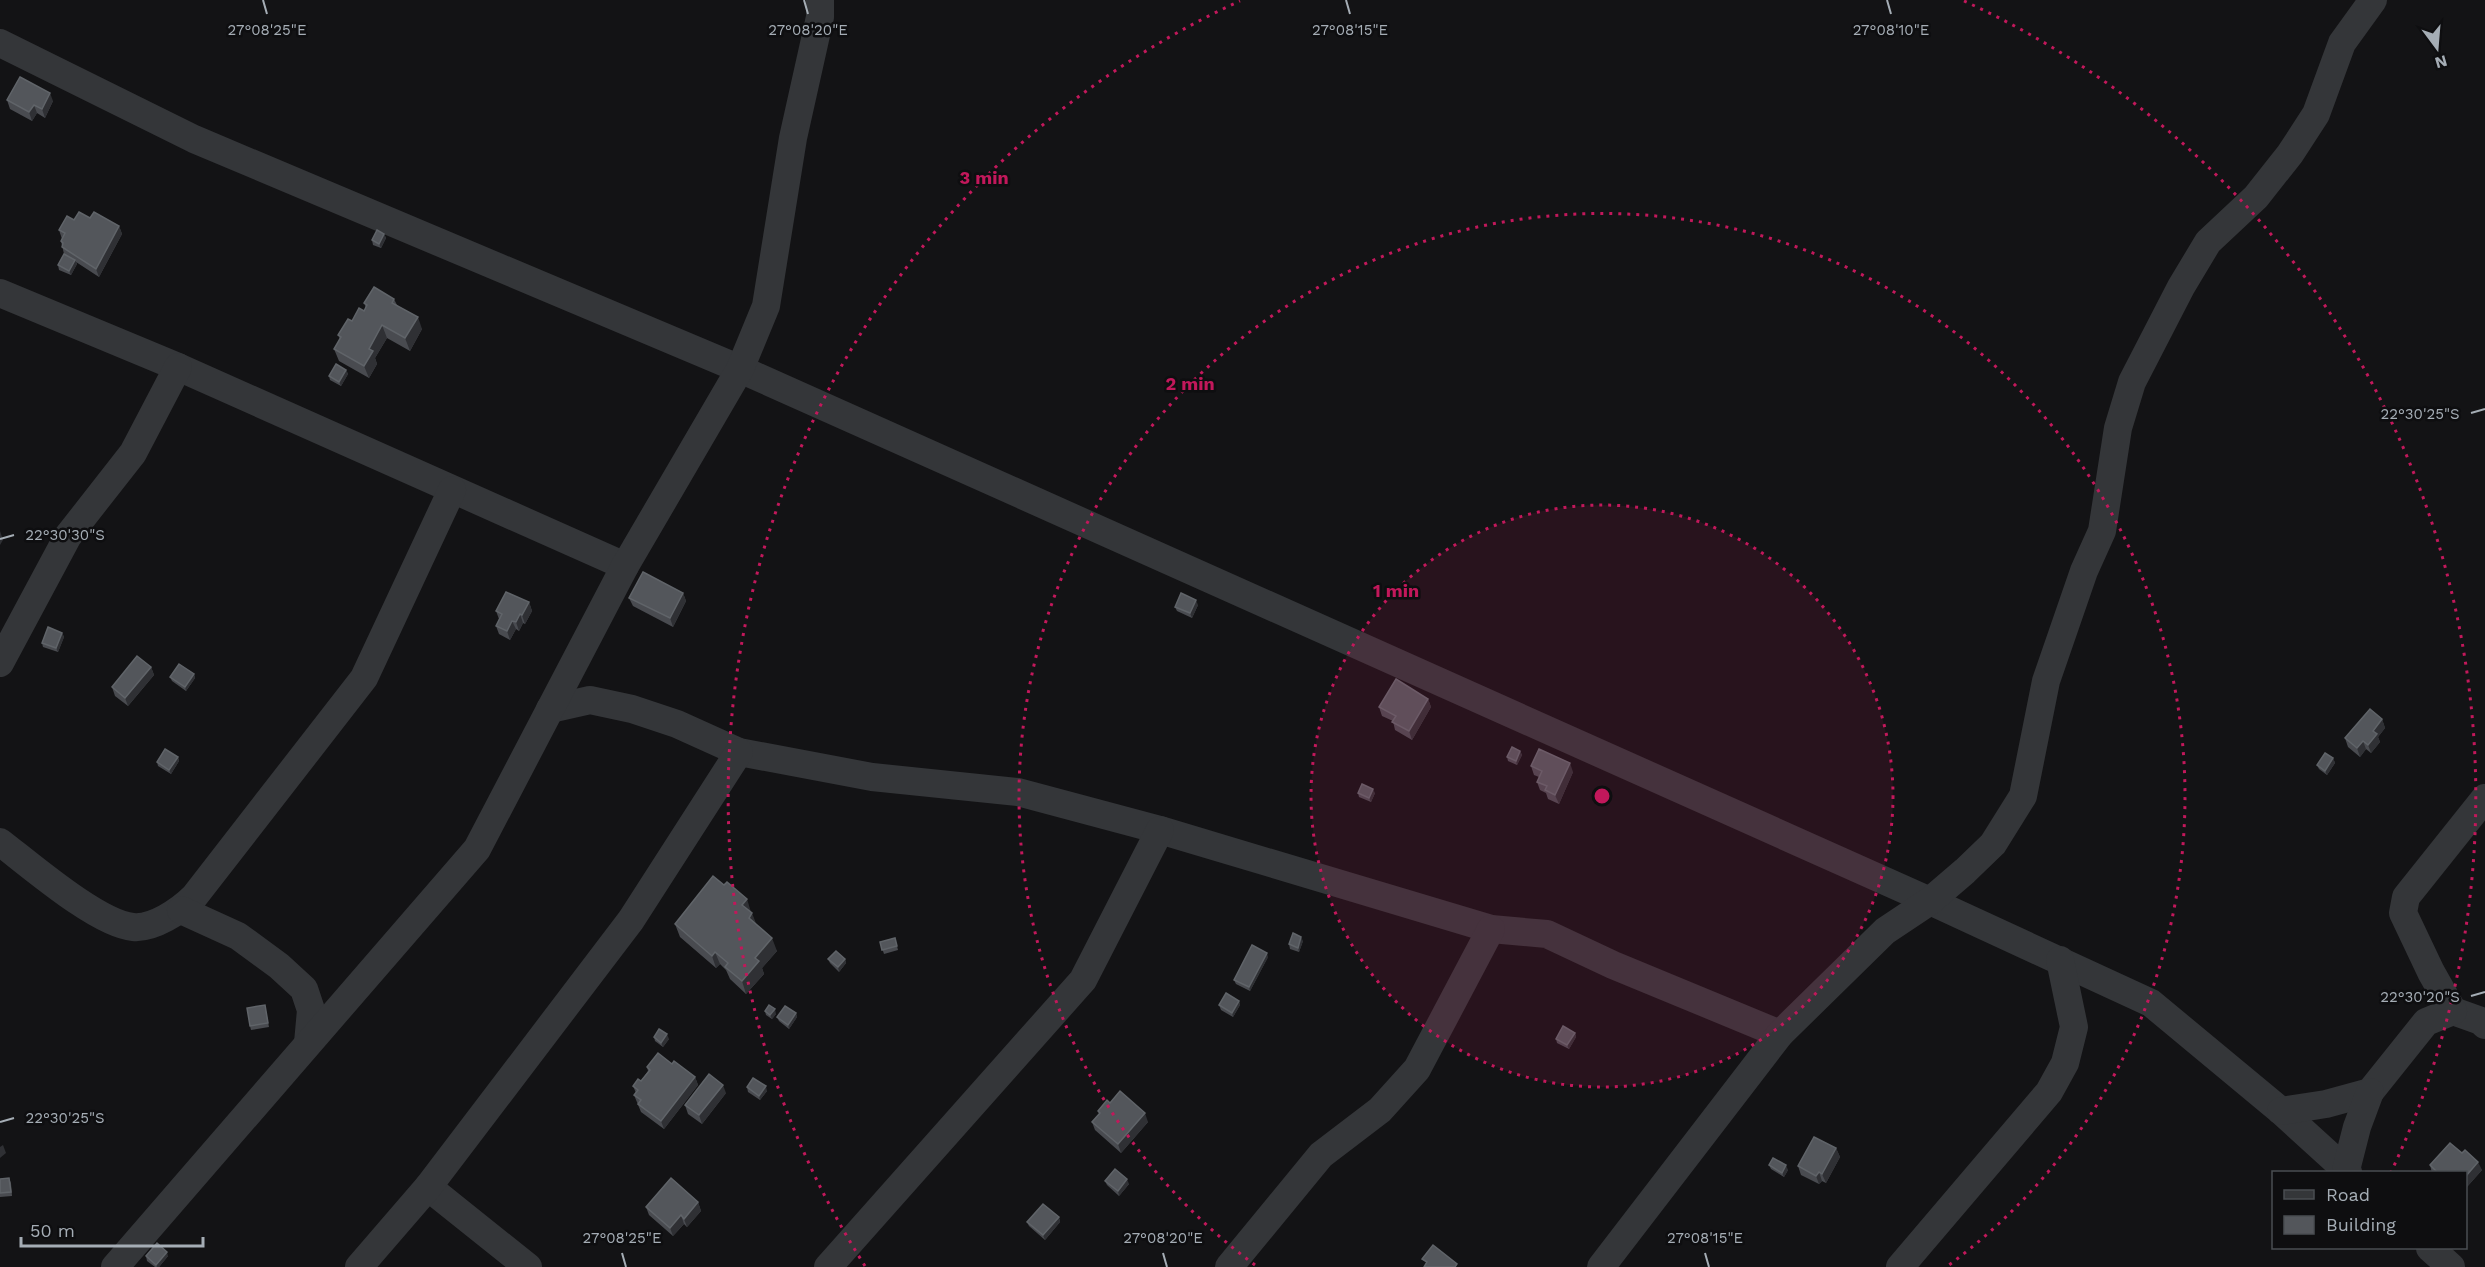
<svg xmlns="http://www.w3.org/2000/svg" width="2485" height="1267" viewBox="0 0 2485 1267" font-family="'Work Sans',sans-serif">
<rect width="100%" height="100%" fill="#131315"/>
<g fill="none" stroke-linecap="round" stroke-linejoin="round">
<g stroke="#343639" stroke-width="28">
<polyline points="0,43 194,139 740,369 1930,901 2151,1003 2281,1111 2348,1172"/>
<polyline points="0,293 178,367 625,566"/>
<polyline points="0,663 68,536 133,453 178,367"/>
<polyline points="550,709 590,700 632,709 677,724 739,752 872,777 1018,792 1160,830 1491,929 1547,934 1613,965 1780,1034"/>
<polyline points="2485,798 2406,897 2403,913 2431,972 2453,1011 2481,1021 2485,1025"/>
<path d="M0 842C30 865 98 924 133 927 153 929 180 911 194 897L364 678 452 490"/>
<polyline points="181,910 238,936 279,966 304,989 311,1010 308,1043"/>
<polyline points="2281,1111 2326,1104 2370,1092 2426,1022 2453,1011"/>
<polyline points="2346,1170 2357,1127 2370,1092"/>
<polyline points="428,1187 528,1267"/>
<polyline points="2430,1248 2451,1267"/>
<polyline points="115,1267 477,849 625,566 740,369 752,340 766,306 793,138 820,17 820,0"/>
<polyline points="359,1267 428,1187 631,920 739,752"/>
<polyline points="828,1267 1083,980 1160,830"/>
<polyline points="1229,1267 1321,1155 1380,1110 1417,1069 1491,929"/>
<polyline points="1601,1267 1780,1034 1885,931 1930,901 1965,871 1993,844 2023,796 2046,681 2084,571 2102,531 2118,428 2132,382 2181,287 2208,242 2256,197 2290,154 2316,114 2342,43 2373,0"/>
<polyline points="1900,1267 2049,1092 2065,1063 2074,1027 2060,960"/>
</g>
</g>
<g fill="#494b50">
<polygon points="7,100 53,101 45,118 37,113 32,121 10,109"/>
<polygon points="90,218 119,226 122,234 99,277 76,262 77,264 71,275 59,270 58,265 64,254 61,241 62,239 59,230 74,220"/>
<polygon points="384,234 386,238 381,248 373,245 372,240"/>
<polygon points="394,299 397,305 422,329 410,351 387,338 375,358 377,364 369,378 339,361 334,349 340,339 338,335 352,321 364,311 366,308 364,303"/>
<polygon points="346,370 348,374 341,386 330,380 329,376"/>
<polygon points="683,593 686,601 673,627 633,606 629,598"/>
<polygon points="529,602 532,611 525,624 523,623 519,631 516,629 510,640 499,634 496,626 499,619 496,611"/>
<polygon points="1198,605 1192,618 1177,611 1175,607"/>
<polygon points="62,633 64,637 58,652 43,647 42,643"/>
<polygon points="151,667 154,675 128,706 115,696 112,687"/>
<polygon points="194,674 195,678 186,691 172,681 170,677"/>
<polygon points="1428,699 1431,707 1412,740 1395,730 1393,721 1382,716 1379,707"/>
<polygon points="2382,719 2385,728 2378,737 2380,742 2371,753 2366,749 2360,757 2348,747 2345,738"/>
<polygon points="1520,751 1522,755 1517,765 1508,761 1507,757"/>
<polygon points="178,757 179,761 171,774 158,766 157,762"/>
<polygon points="2333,758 2335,763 2327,775 2319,769 2317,765"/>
<polygon points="1531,766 1573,772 1559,804 1548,799 1546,793 1540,790 1537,782 1539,777 1534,775"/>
<polygon points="1358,793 1375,793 1371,802 1359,797"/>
<polygon points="751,912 756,925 777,951 762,968 764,974 746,994 730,979 726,970 720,964 716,968 680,937 675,924"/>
<polygon points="895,938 898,950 884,954 880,942"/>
<polygon points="1303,941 1299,952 1290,949 1289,944"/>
<polygon points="1268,957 1250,991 1236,984 1234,980"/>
<polygon points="828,959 845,959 846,963 839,972 830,963"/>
<polygon points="1239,1001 1240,1005 1233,1017 1221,1010 1219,1005"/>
<polygon points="265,1005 269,1027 251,1030 250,1026"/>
<polygon points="765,1011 776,1014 772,1019 766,1015"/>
<polygon points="796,1013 797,1017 789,1029 779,1021 777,1017"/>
<polygon points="1575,1033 1576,1037 1569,1049 1557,1043 1556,1039"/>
<polygon points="654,1037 669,1039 663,1047 655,1041"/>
<polygon points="672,1064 695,1077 698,1085 664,1129 641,1112 634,1095 636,1093 633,1086 641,1081 648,1071 647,1067"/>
<polygon points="747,1087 767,1091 760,1100 748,1092"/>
<polygon points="726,1093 702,1124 688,1114 685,1105"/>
<polygon points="1110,1103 1148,1122 1121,1153 1095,1130 1092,1122 1099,1114 1098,1111"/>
<polygon points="1836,1148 1840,1157 1826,1183 1822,1181 1819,1184 1801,1175 1798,1166"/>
<polygon points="2462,1153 2482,1170 2466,1188 2466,1173 2432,1173 2430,1165"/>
<polygon points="1769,1165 1788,1170 1784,1177 1771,1169"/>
<polygon points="9,1178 11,1183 12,1196 0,1197 0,1179"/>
<polygon points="1105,1181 1129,1184 1119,1196 1107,1185"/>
<polygon points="698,1202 701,1211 687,1227 684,1224 673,1236 649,1215 646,1207"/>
<polygon points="1059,1217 1060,1222 1045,1240 1029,1226 1027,1222"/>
<polygon points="146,1256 168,1256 159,1267 155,1267 147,1261"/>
</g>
<g fill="#2f3034">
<polygon points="50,93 53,101 45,118 42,109"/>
<polygon points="34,105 37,113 32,121 29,112"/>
<polygon points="119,226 122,234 99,277 96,269"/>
<polygon points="384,234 386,238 381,248 379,244"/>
<polygon points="75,260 77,264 71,275 69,271"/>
<polygon points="418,317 422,329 410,351 405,338"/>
<polygon points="382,325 387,338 375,358 377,364 369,378 364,366 369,349"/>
<polygon points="346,370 348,374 341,386 339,382"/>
<polygon points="0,531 3,540 0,545"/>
<polygon points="683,593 686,601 673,627 670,618"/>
<polygon points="1196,600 1198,605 1192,618 1190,613"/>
<polygon points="529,602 532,611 525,624 522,615"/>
<polygon points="520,614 523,623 519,631 516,622"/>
<polygon points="512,621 516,629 510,640 507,631"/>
<polygon points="62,633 64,637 58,652 56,648"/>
<polygon points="151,667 154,675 128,706 125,698"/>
<polygon points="194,674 195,678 186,691 185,687"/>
<polygon points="1428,699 1431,707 1412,740 1409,731"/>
<polygon points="2382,719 2385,728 2378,737 2380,742 2371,753 2368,745 2373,731"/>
<polygon points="2363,741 2366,749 2360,757 2357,748"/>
<polygon points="1520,751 1522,755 1517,765 1516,761"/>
<polygon points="178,757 179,761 171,774 169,770"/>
<polygon points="2333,758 2335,763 2327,775 2325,771"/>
<polygon points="1570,763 1573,772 1559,804 1555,795"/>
<polygon points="1373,789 1375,793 1371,802 1369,798"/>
<polygon points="747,899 751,912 747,917 742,905"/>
<polygon points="752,913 757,926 749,918"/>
<polygon points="1301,937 1303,941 1299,952 1298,948"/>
<polygon points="772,938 777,951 762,968 764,974 746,994 742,981 755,958"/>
<polygon points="715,952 720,964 716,968 712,956"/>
<polygon points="1267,953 1268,957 1250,991 1249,987"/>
<polygon points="845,959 846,963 839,972 838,967"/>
<polygon points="1239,1001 1240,1005 1233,1017 1232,1013"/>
<polygon points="775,1009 776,1014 772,1019 770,1015"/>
<polygon points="796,1013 797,1017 789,1029 788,1025"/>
<polygon points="1575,1033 1576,1037 1569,1049 1567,1045"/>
<polygon points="667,1034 669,1039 663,1047 661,1043"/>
<polygon points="695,1077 698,1085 664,1129 661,1121"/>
<polygon points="723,1085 726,1093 702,1124 699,1115"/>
<polygon points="766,1086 767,1091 760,1100 759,1096"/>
<polygon points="1145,1113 1148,1122 1121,1153 1118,1144"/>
<polygon points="3,1145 6,1153 0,1158 0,1147"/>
<polygon points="1836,1148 1840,1157 1826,1183 1822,1174"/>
<polygon points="2478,1162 2482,1170 2466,1188 2466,1176"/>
<polygon points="1786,1165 1788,1170 1784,1177 1782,1173"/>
<polygon points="1819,1172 1822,1181 1819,1184 1816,1176"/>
<polygon points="1127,1179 1129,1184 1119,1196 1118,1191"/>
<polygon points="698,1202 701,1211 687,1227 684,1219"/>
<polygon points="681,1215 684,1224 673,1236 670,1228"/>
<polygon points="1059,1217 1060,1222 1045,1240 1043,1235"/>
<polygon points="167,1252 168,1256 159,1267 157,1267 156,1265"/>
</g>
<g fill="#53565b" stroke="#606469" stroke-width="1.5">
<polygon points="20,77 50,93 42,109 34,105 29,112 7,100"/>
<polygon points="79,212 90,218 94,212 119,226 96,269 62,247 63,243 61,241 65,233 59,230 67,216 74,220"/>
<polygon points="377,230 384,234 379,244 372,240"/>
<polygon points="64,254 75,260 69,271 58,265"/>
<polygon points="374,287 394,299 392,303 418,317 405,338 382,325 369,349 373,351 364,366 334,349 341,337 338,335 348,319 352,321 359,308 364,311 367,305 364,303"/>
<polygon points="336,364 346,370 339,382 329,376"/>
<polygon points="643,572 683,593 670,618 629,598"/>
<polygon points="506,592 529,602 522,615 520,614 516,622 512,621 507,631 496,626 502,614 496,611"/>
<polygon points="1181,593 1196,600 1190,613 1175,607"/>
<polygon points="48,627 62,633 56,648 42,643"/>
<polygon points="137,656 151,667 125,698 112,687"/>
<polygon points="179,664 194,674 185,687 170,677"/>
<polygon points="1396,679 1428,699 1409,731 1392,722 1396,716 1379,707"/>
<polygon points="2370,709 2382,719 2373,731 2377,734 2368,745 2363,741 2357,748 2345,738"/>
<polygon points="1512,747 1520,751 1516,761 1507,757"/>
<polygon points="165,749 178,757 169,770 157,762"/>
<polygon points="1539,749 1570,763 1555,795 1545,790 1547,786 1537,782 1542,771 1531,766"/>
<polygon points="2325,753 2333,758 2325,771 2317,765"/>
<polygon points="1362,784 1373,789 1369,798 1358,793"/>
<polygon points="713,876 724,885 727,882 747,899 742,905 752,913 749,918 772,938 755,958 759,961 742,981 725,967 728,963 715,952 712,956 675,924"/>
<polygon points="1293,933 1301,937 1298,948 1289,944"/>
<polygon points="895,938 897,946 882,950 880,942"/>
<polygon points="1252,945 1267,953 1249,987 1234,980"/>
<polygon points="836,951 845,959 838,967 828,959"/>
<polygon points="1226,993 1239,1001 1232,1013 1219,1005"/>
<polygon points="265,1005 268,1023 250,1026 247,1008"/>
<polygon points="769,1005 775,1009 770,1015 765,1011"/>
<polygon points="785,1006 796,1013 788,1025 777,1017"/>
<polygon points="1563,1026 1575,1033 1567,1045 1556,1039"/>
<polygon points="659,1029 667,1034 661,1043 654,1037"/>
<polygon points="658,1053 672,1064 674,1061 695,1077 661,1121 638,1104 641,1100 634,1095 638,1090 633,1086 638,1079 641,1081 650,1070 647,1067"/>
<polygon points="709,1074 723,1085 699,1115 685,1105"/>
<polygon points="753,1078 766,1086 759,1096 747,1087"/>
<polygon points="1120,1091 1145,1113 1118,1144 1092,1122 1100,1113 1098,1111 1107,1100 1110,1103"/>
<polygon points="1814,1137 1836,1148 1822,1174 1819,1172 1816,1176 1798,1166"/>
<polygon points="2450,1143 2462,1153 2465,1150 2478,1162 2466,1176 2466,1173 2438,1173 2430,1165"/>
<polygon points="1773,1158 1786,1165 1782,1173 1769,1165"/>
<polygon points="1115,1169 1127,1179 1118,1191 1105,1181"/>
<polygon points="9,1178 11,1192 0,1193 0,1179"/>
<polygon points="671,1178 698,1202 684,1219 681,1215 670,1228 646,1207"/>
<polygon points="1043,1204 1059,1217 1043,1235 1027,1222"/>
<polygon points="157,1243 167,1252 156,1265 146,1256"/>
<polygon points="1433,1245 1457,1264 1455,1267 1424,1267 1427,1262 1422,1259"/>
</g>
<path fill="none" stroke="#a5adb5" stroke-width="2" d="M263 0 267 14M804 0 808 14M1346 0 1350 14M1887 0 1891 14M2471 413 2485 409M0 539 14 535M2471 996 2485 992M0 1122 14 1118M622 1253 626 1267M1163 1253 1167 1267M1705 1253 1709 1267"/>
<circle cx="1602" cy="796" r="291" fill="#c2185b" fill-opacity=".12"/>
<g fill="none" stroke="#c2185b" stroke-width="3" stroke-dasharray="3 6">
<circle cx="1602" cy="796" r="291"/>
<path d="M1255 1265A583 583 0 1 1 1949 1265"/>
<path d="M865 1266A874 874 0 0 1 1240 1M1964 1A874 874 0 0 1 2391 1172"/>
</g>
<g font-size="15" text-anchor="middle" fill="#a5adb5" stroke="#0e0e10" stroke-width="5" stroke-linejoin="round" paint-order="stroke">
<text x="267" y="35">27°08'25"E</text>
<text x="808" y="35">27°08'20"E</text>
<text x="1350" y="35">27°08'15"E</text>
<text x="1891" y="35">27°08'10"E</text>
<text x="2420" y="419">22°30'25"S</text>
<text x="65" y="540">22°30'30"S</text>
<text x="2420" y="1002">22°30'20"S</text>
<text x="65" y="1123">22°30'25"S</text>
<text x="622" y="1243">27°08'25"E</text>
<text x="1163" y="1243">27°08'20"E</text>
<text x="1705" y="1243">27°08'15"E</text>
</g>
<circle cx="1602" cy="796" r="9" fill="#c2185b" stroke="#0e0e10" stroke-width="3"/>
<g font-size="18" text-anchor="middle" font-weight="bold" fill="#c2185b" stroke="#0e0e10" stroke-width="5" stroke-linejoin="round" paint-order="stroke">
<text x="984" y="184">3 min</text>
<text x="1190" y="390">2 min</text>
<text x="1396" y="597">1 min</text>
</g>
<rect x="2272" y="1171" width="195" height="78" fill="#0e0e10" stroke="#4a4e52" stroke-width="1.5"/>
<rect x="2284" y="1190" width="30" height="9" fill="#343639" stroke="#4a4e52" stroke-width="1.5"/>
<text x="2326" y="1201" font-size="18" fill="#a5adb5">Road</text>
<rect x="2284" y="1216" width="30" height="18" fill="#53565b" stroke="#4a4e52" stroke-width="1.5"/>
<text x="2326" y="1231" font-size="18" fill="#a5adb5">Building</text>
<g transform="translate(2437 48) rotate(164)" stroke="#0e0e10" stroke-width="4.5" paint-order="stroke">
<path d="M0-4.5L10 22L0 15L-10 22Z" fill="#a5adb5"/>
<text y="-9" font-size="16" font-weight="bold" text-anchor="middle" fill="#a5adb5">N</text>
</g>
<path d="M21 1237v9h182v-9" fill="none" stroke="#a5adb5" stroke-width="3"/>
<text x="30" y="1237" font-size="18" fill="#a5adb5" stroke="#0e0e10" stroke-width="4.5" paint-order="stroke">50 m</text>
</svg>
